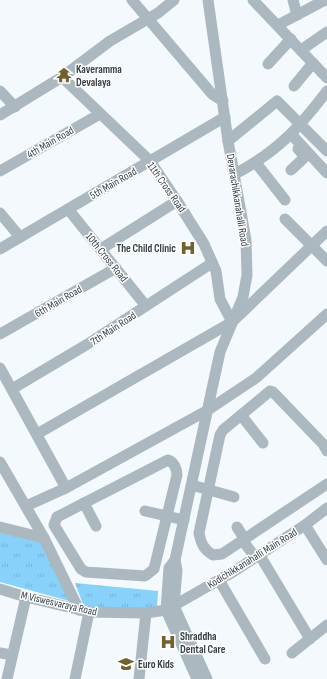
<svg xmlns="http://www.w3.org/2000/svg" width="327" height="679" viewBox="0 0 327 679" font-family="'Sofia Sans Condensed',sans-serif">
<defs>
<pattern id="park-tufts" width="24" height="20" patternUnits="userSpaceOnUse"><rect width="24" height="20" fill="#88d1fa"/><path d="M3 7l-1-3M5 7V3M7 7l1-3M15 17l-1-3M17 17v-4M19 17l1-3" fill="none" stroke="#76b4d8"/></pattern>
</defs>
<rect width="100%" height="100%" fill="#f3f9fc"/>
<g fill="url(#park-tufts)">
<polygon points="0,532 41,542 69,601 0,582"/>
<polygon points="75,583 158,591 157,607 137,610 84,607"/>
</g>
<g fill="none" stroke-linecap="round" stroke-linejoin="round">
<g stroke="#acb8bf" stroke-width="11">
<polyline points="132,0 212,94 223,101"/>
<polyline points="253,0 327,78"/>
<polyline points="293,0 297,15"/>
<polyline points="278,25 325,0"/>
<polyline points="301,50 327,32"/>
<polyline points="268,64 291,39"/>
<polyline points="62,77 150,161 177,201 204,244 216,271 220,299 232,322"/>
<polyline points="294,86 313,63"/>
<polyline points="0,91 15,107"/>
<polyline points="0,115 62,77 110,41 158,13 174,0"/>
<polyline points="291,134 327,173"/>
<polyline points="228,141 277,101 327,151"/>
<polyline points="256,163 285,200"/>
<polyline points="291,170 305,157 298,149"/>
<polyline points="0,171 100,114"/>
<path d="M235 174C278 151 298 129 327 91"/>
<polyline points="68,209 146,306"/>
<polyline points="0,213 20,237"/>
<polyline points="285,219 327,261"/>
<polyline points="0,249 225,117"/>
<polyline points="101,249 177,201"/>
<polyline points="0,334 116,268"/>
<polyline points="0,368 66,488"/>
<polyline points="12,389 86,345 212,263"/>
<polyline points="241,415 263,443"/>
<polyline points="37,434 232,322 327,231"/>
<path d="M327 451 323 444 273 392 270 391 223 430 220 435 199 533C201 543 203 549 213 555L222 554 327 484"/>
<path d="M168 460C174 462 177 469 177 475L154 569 145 576 86 572 81 569 54 525 57 517Z"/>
<polyline points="0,462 44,538 79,610"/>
<polyline points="192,485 234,497"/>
<polyline points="84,503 96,526"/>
<polyline points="26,506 66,488 208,410 256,378 327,314"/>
<polyline points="145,511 184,520"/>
<polyline points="305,525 327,560"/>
<polyline points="0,527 44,538"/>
<polyline points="237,527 245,540"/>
<polyline points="243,541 255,557"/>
<polyline points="259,554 310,639"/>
<polyline points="175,560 169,568 166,610 197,679"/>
<polyline points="219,580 265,659"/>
<polyline points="0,589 26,597 89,612 146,613 166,610 233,572 305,525 327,508"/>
<polyline points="0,653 12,655"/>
<polyline points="292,653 327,625"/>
<polyline points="7,679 26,597"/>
<polyline points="75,679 89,612"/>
<polyline points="139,679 146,613"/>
<polyline points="207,679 174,606 177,570 175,560 220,352 243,297 247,275 246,240 228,141 208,0"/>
</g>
</g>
<defs>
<symbol id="temple-bare" viewBox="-9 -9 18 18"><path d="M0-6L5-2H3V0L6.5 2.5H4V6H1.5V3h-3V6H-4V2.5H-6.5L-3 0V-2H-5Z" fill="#726230" stroke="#fff" stroke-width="2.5" paint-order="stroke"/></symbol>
<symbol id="hospital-bare" viewBox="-9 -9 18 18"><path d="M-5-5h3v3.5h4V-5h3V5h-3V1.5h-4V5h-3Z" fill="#726230" stroke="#fff" stroke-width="2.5" paint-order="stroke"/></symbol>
<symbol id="school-bare" viewBox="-9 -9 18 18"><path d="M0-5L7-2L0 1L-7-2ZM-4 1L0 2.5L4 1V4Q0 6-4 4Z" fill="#726230" stroke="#fff" stroke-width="2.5" paint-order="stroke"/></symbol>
</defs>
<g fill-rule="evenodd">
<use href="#temple-bare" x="53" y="64" width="22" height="22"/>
<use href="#hospital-bare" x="177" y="237" width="22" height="22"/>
<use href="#hospital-bare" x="157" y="631" width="22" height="22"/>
<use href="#school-bare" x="115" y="653" width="22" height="22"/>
</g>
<g text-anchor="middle" stroke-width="3" stroke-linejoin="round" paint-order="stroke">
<g font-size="11" font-weight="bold" fill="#343f45" stroke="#fff" text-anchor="start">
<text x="76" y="73">Kaveramma<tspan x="76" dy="13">Devalaya</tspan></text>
<text x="176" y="252" text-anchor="end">The Child Clinic</text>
<text x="180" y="640">Shraddha<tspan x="180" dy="13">Dental Care</tspan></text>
<text x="138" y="668">Euro Kids</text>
</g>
<g font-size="11" fill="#343f45" stroke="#fff">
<text transform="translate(50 142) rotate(-30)" y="4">4th Main Road</text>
<text transform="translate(113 183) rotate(-30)" y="4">5th Main Road</text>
<text transform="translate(167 187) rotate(55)" y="4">11th Cross Road</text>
<text transform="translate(238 200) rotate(81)" y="4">Devarachikkanahalli Road</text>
<text transform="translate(107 257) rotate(51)" y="4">10th Cross Road</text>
<text transform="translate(58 301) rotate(-30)" y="4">6th Main Road</text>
<text transform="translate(113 328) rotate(-33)" y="4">7th Main Road</text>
<text transform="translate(252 558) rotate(-32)" y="4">Kodichikkanahalli Main Road</text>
<text transform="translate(59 603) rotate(13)" y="4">M Viswesvaraya Road</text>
</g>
</g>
</svg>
